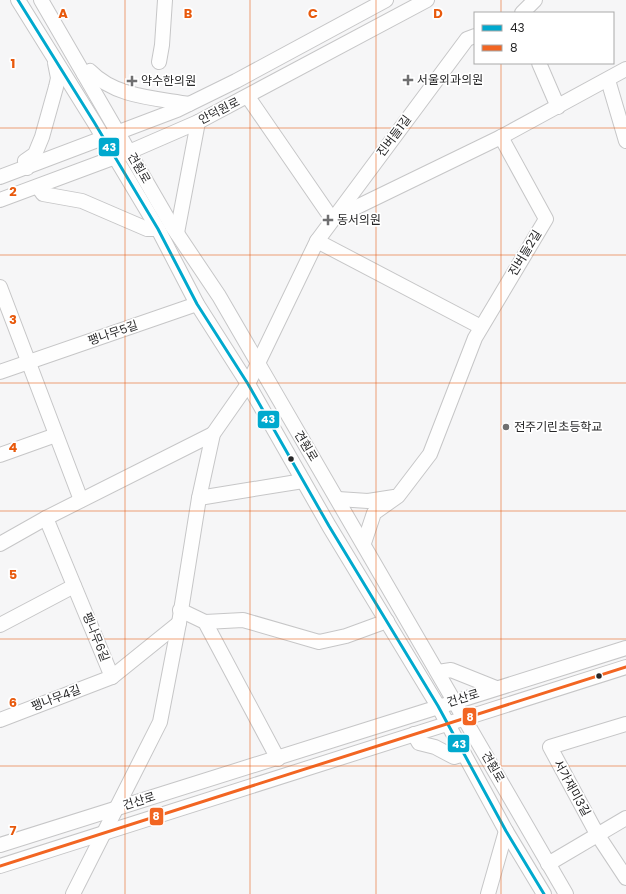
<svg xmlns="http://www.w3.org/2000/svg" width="626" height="894" viewBox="0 0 626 894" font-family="Poppins,'Noto Sans KR',sans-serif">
<rect width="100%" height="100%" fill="#f6f6f7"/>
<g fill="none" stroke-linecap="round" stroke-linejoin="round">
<defs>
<g id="minor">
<polyline points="18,0 94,122 158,229 197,304 248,384 329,526 438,706 506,831 544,894"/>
<polyline points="41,0 172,226 219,296 566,894"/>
<polyline points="522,13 535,0"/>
<polyline points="159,62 162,45 165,0"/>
<polyline points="539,63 558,107"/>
<path d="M84 74 90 71C115 97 155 98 189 104"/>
<polyline points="608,80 626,141"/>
<polyline points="248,97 332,219 501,137 626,69"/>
<polyline points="27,168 25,161 35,154 42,137 56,87 58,78 55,63"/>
<polyline points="0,177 177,110 236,81 386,0"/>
<polyline points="38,187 43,194 82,201 147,229 158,229"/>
<polyline points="0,200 129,152 198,122 427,0"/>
<polyline points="177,233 198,122"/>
<polyline points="317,241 481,327"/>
<polyline points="0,287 81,500"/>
<polyline points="0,372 197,304"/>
<polyline points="0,455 56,435"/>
<polyline points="199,498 303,481"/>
<polyline points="338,499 368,501 394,497"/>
<polyline points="46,518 112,677"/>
<polyline points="364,543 374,513 398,496 430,454 475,338 546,219 501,137"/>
<polyline points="0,544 46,518 213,434"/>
<polyline points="180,610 205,622 278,759"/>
<polyline points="205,622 243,620 319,642 346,636 387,621"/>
<polyline points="0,625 74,586"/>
<polyline points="438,672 451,670 496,688"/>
<polyline points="0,720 112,677 179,623"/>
<polyline points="626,724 550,747 597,834 626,878"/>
<polyline points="414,734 419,743 435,747 454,757 464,754"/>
<polyline points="0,845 626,648"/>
<polyline points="548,864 626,818"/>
<polyline points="0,866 626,667"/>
<polyline points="73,894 160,722 179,623 199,498 213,434 248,384 317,241 467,39 475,36"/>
<polyline points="488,894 506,831"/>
</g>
</defs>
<use href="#minor" stroke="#c6c6c7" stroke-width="16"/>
<use href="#minor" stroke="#fefefe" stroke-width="14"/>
<defs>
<polyline id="bus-1" points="18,0 94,122 158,229 197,304 248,384 329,526 438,706 506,831 544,894"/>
<polyline id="bus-2" points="0,866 626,667"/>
</defs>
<use href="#bus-1" stroke="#fff" stroke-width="6"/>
<use href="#bus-2" stroke="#fff" stroke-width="6"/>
<use href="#bus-1" stroke="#00a9ce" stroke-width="3"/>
<use href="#bus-2" stroke="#f26522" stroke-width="3"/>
</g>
<path fill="none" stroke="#e8590c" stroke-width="1" stroke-opacity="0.55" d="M125 0V894M250 0V894M376 0V894M501 0V13M501 63V894M0 128H626M0 255H626M0 383H626M0 511H626M0 639H626M0 766H626"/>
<g fill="#6f6f70" stroke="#fff" stroke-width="1.5">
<path d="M406 74h4v4h4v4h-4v4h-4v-4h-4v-4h4z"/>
<path d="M130 75h4v4h4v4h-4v4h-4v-4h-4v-4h4z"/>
<path d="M326 214h4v4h4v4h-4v4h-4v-4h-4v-4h4z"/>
<circle cx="506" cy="427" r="4"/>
</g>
<g fill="#272728" stroke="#fff" stroke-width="1.5">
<circle cx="291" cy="459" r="3.5"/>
<circle cx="599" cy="676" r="3.5"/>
</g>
<g text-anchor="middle" stroke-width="3.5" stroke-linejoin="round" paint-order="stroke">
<g font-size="12" fill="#272728" stroke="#fff" text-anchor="start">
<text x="417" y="84">서울외과의원</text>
<text x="141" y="85">약수한의원</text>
<text x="337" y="224">동서의원</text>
<text x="514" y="431">전주기린초등학교</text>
</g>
<g font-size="12" fill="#272728" stroke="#fff">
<text transform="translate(219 111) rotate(-27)" y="4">안덕원로</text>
<text transform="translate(394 136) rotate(-53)" y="4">진버들1길</text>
<text transform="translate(139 168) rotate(60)" y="4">견훤로</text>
<text transform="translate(525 253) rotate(-59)" y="4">진버들2길</text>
<text transform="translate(113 333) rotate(-19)" y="4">팽나무5길</text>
<text transform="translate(306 446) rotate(59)" y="4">견훤로</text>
<text transform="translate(96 637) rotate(68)" y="4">팽나무6길</text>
<text transform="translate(56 698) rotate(-21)" y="4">팽나무4길</text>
<text transform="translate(463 698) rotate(-17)" y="4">건산로</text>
<text transform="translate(493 767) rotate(60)" y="4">견훤로</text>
<text transform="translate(572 788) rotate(61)" y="4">서가재미3길</text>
<text transform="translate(139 801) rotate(-17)" y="4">건산로</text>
</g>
</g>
<g font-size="13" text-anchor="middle" font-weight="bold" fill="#e8590c" stroke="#fff" stroke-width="3.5" stroke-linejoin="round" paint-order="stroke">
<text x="63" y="18">A</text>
<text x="188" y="18">B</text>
<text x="313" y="18">C</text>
<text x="438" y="18">D</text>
<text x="13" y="68">1</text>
<text x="13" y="196">2</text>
<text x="13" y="324">3</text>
<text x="13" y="452">4</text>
<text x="13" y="579">5</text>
<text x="13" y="707">6</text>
<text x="13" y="835">7</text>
</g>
<g stroke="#fff" stroke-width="1.5">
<rect x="98" y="137" width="22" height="20" rx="4" fill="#00a9ce"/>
<rect x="257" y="410" width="23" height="19" rx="4" fill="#00a9ce"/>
<rect x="462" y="707" width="15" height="19" rx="4" fill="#f26522"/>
<rect x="447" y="734" width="23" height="19" rx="4" fill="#00a9ce"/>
<rect x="149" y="807" width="15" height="19" rx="4" fill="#f26522"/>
</g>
<g font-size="11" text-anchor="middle" font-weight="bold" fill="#fff">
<text x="109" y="151">43</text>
<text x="268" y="423">43</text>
<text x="470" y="721">8</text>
<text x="459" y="748">43</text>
<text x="156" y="820">8</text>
</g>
<rect x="474" y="12" width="140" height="52" fill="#ffffff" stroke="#a9a9a9"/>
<rect x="482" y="25" width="20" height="6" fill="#00a9ce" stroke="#a9a9a9"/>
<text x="510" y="32" font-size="12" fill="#272728">43</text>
<rect x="482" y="45" width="20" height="6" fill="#f26522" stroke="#a9a9a9"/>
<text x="510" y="52" font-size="12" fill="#272728">8</text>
</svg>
